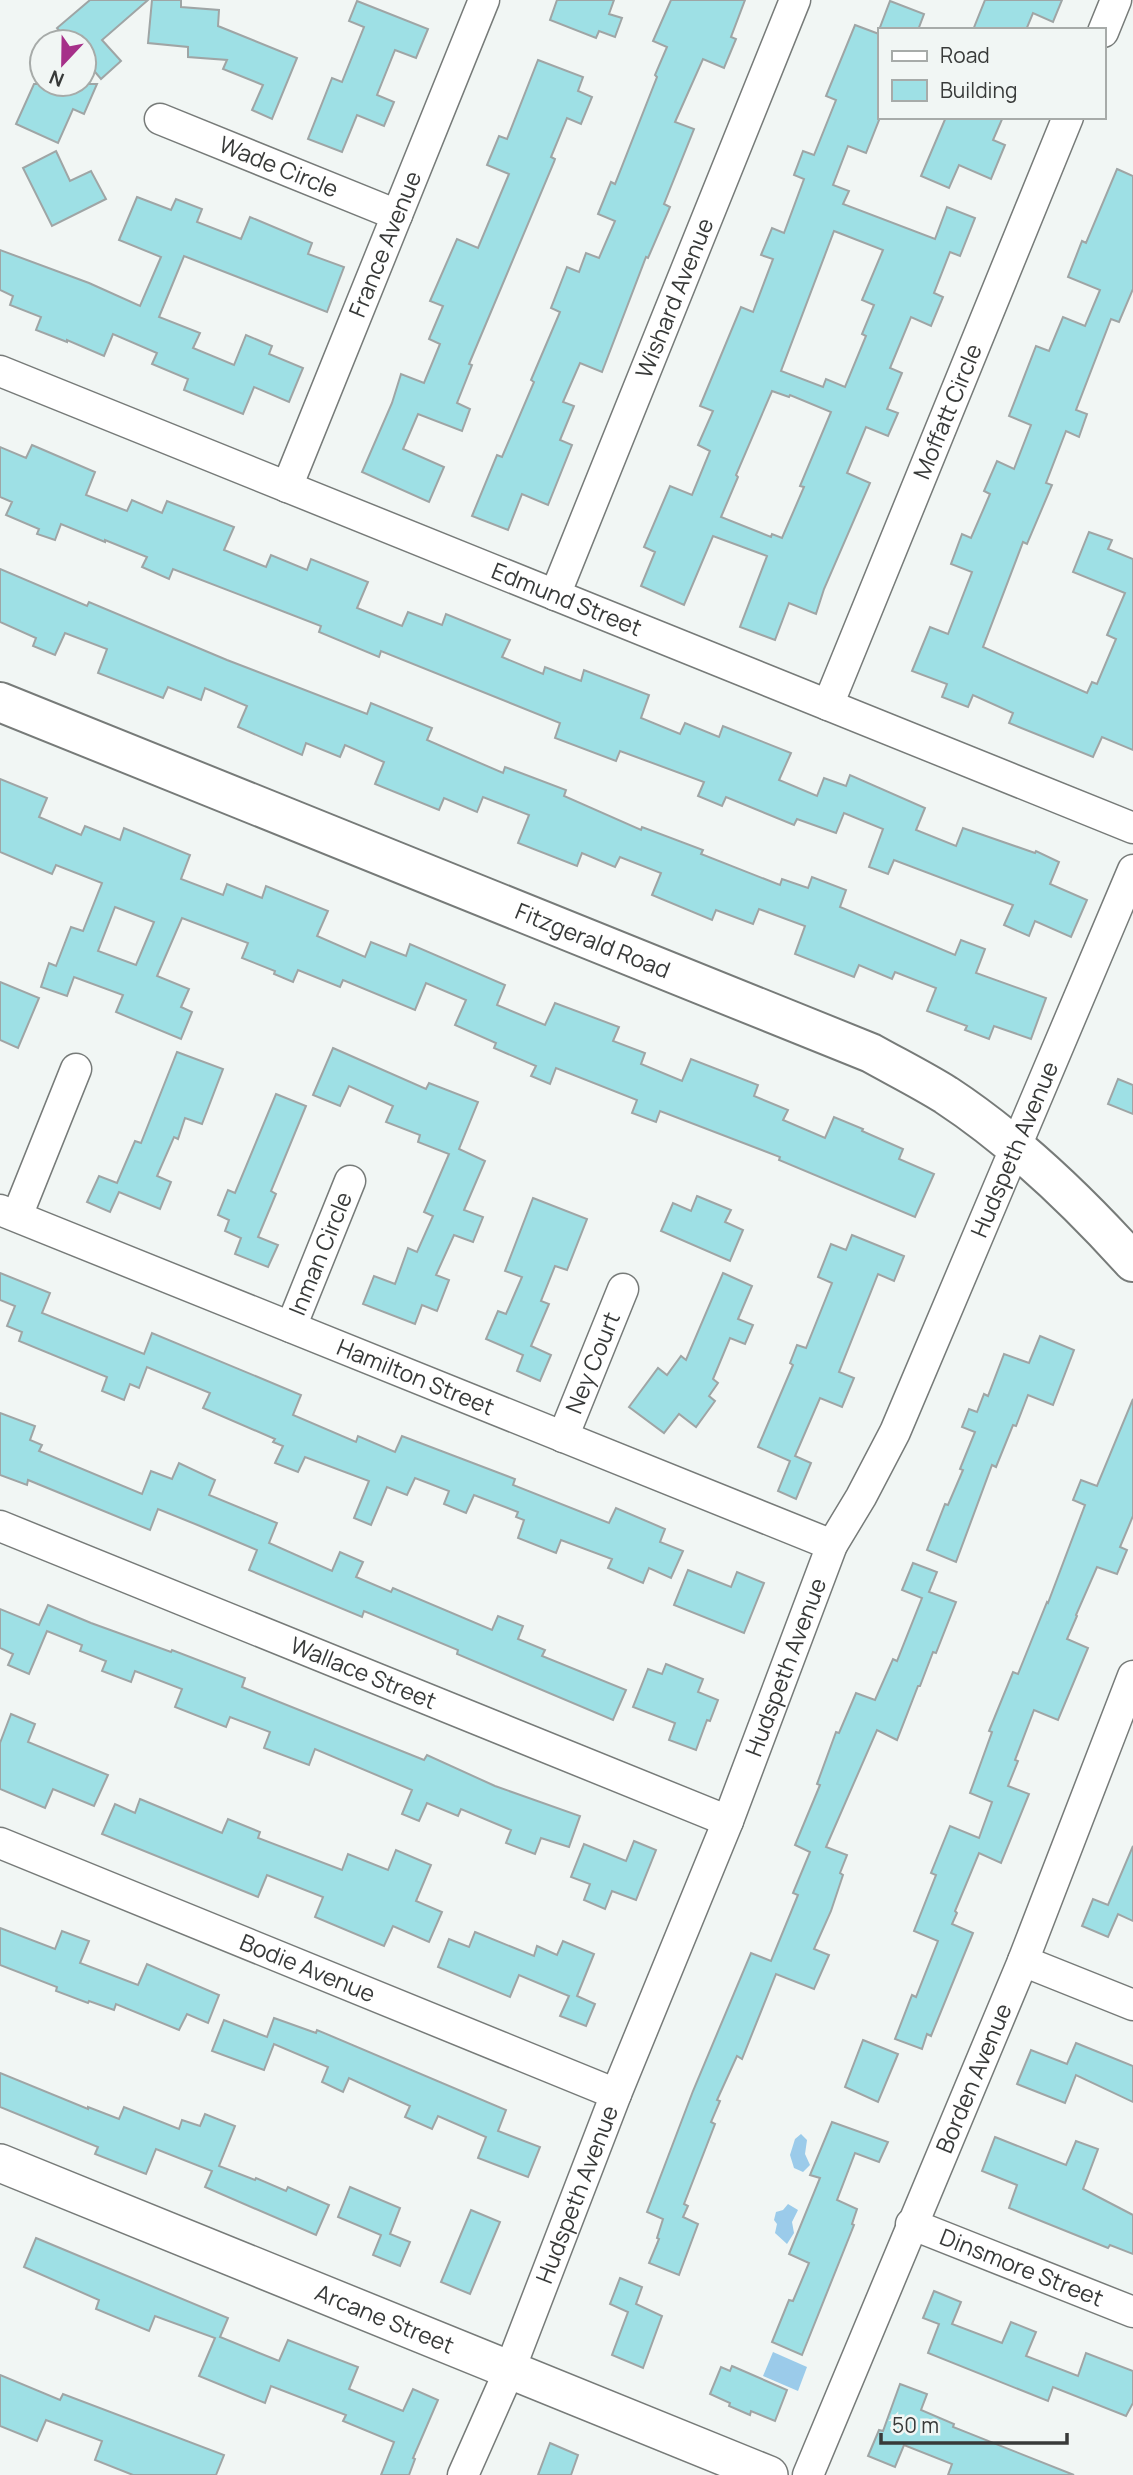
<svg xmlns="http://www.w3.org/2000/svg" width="1133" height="2475" viewBox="0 0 1133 2475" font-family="Manrope,sans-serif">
<rect width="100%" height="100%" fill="#f1f6f4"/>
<g fill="#9bcbea">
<polygon points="801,2134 807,2140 805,2154 810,2165 803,2172 794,2168 790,2155 795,2139"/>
<polygon points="788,2204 798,2210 792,2222 794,2233 787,2244 775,2233 777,2224 774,2220 776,2212 783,2210"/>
<polygon points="773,2352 807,2367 798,2391 763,2376"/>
</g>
<g fill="#9ee0e5" stroke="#9fa5a5" stroke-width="2" fill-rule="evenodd">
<polygon points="90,0 148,0 102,40 121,61 101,79 84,59 84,42 69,42 57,28"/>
<polygon points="152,0 181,0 181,7 219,10 218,26 297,58 272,119 252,110 263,85 223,69 227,60 188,57 188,47 148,43"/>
<polygon points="557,0 614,0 609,14 622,18 615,37 599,31 596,38 550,20"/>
<polygon points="671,0 745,0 731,37 736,39 724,68 703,59 675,122 694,129 664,204 670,207 648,258 646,257 602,372 580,363 563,402 574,406 560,440 572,445 548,505 522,494 508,530 472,516 497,455 502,457 534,382 531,380 560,312 551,308 567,267 579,272 586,253 599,258 615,221 598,214 611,182 615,184 657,77 655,75 667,47 653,41"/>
<polygon points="985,0 1062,0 1053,22 1033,13 1026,30 973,30"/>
<polygon points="357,1 428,29 416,58 395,50 377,95 394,102 384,126 357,115 342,152 308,139 332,78 342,82 364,27 349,21"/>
<polygon points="890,1 924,14 918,30 879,30"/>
<path d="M855 25 879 34V120L866 153 848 146 833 185 849 191 843 204 935 239 947 207 975 218 960 256 950 252 934 293 943 297 931 326 911 317 890 368 902 373 887 409 898 413 888 436 866 427 847 473 870 483 824 589 816 614 789 603 775 640 740 627 767 556 713 536 684 605 641 586 655 552 644 547 670 486 692 495 710 451 698 445 713 411 700 406 741 307 753 312 773 259 761 255 772 228 784 233 804 179 794 175 803 151 814 155 836 100 826 96ZM834 231 883 250 862 300 874 305 862 334 866 336 845 387 826 379 823 387 781 371ZM772 391 789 397 790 395 831 412 800 486 804 487 782 538 772 534 771 537 721 517 738 477 736 475Z"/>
<polygon points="538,60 583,77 578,91 592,97 581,124 567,118 551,157 555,159 554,162 469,364 472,365 457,403 470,409 462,431 418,414 403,449 444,467 429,502 362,472 392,403 401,374 424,383 440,344 429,339 443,306 430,301 457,239 478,248 509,174 487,165 499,136 507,139"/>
<polygon points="34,84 97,84 84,114 73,109 58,143 16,124"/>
<polygon points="946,117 1003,117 993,140 1005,145 991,179 959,165 949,188 921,176"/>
<polygon points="56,151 70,181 91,171 106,199 52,226 23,168"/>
<polygon points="1117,169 1133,176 1133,289 1119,322 1111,319 1076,410 1087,414 1079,437 1066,431 1046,483 1052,485 1027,544 1023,542 983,647 1087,693 1092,682 1097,684 1116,639 1107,635 1125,593 1073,572 1089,532 1112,540 1108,549 1133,559 1133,750 1102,737 1093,757 1009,723 1013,713 973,695 968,707 942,697 947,684 912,671 930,627 948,634 972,572 951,564 962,534 971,538 990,494 984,491 997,461 1014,469 1031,425 1009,416 1036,346 1049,351 1063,317 1085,326 1100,290 1068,277 1082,241 1086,243"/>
<polygon points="137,197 171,210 176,199 202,209 197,222 241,239 250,217 312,243 308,254 344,267 327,312 184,256 159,317 200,333 193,348 234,365 246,335 272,346 269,354 303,368 289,402 254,387 243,414 184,390 188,379 152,364 157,353 113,334 104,356 67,340 67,342 36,330 41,317 10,305 13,296 0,290 0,250 89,283 140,306 161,257 119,240"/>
<polygon points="32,445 95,472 86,495 127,511 132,500 162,513 167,501 234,527 224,550 266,567 271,555 307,570 311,559 368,582 357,608 402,626 408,612 442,625 446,614 510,640 502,657 543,674 545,667 581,681 584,670 649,695 641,718 680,734 685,723 719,737 723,726 791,753 779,780 817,796 824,778 846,786 850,775 925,808 916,830 956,846 963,828 1035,853 1036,851 1059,862 1050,884 1087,900 1071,937 1035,921 1029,936 1004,925 1013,905 894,860 888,874 869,867 883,829 844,813 836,833 797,819 794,825 726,797 722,806 698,796 704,782 620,751 616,761 555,738 560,723 381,651 379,657 319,632 321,626 173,569 169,579 142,567 147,557 105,540 105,542 61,524 55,540 37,534 39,529 6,515 12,502 0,497 0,447 26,458"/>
<polygon points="0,569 87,606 89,602 227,660 367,714 371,703 432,728 427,740 503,773 505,767 566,790 564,796 641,830 642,827 703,850 701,854 780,885 782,879 808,888 812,877 846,890 840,907 955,955 961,940 985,949 976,973 1046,998 1031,1039 994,1026 989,1039 965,1030 967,1026 927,1011 936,988 895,972 892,979 859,965 854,977 795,954 805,926 759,909 753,924 716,910 712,920 652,895 661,873 620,857 615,867 582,853 577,866 518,843 529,815 483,797 477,812 444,798 439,810 375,784 384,762 345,745 340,757 306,743 302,755 238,727 247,706 205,688 201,700 168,687 163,698 98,673 107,649 65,633 55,655 33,646 36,638 0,622"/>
<path d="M0 779 47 798 39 817 81 835 85 826 120 840 124 828 190 855 181 879 223 895 227 884 262 898 266 886 328 911 317 936 365 957 371 942 406 956 410 944 505 985 497 1005 545 1025 555 1003 619 1027 613 1041 645 1053 641 1064 682 1081 691 1059 758 1085 754 1096 788 1110 783 1120 825 1138 834 1117 863 1129 862 1131 903 1149 899 1159 934 1174 915 1217 779 1160 780 1157 660 1111 656 1122 632 1113 637 1100 556 1068 550 1084 531 1076 536 1066 494 1048 496 1043 455 1025 466 1000 426 983 415 1010 343 980 340 987 298 970 293 982 274 974 275 971 242 958 248 943 182 918 157 976 189 989 181 1007 192 1012 181 1039 116 1012 123 995 74 977 67 996 41 987 49 963 56 966 71 927 83 931 102 883 56 865 52 874 0 852ZM115 907 154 922 136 965 98 951Z"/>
<polygon points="0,982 39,998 18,1048 0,1040"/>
<polygon points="333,1048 426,1089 429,1083 478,1102 459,1149 485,1161 464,1210 483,1217 473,1242 454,1235 436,1275 449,1280 437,1311 422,1305 415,1324 363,1304 374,1276 395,1284 408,1248 417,1252 433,1216 424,1212 449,1154 418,1142 420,1135 386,1122 393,1106 349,1086 340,1106 313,1095"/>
<polygon points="177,1052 223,1069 202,1124 185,1118 178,1139 174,1137 157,1176 171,1182 160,1209 119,1192 110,1212 87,1202 99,1176 117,1183 135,1141 141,1143"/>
<polygon points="1118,1079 1133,1085 1133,1114 1108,1104"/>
<polygon points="276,1094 306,1106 271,1191 276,1194 258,1237 278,1245 268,1267 235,1254 241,1238 225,1231 229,1220 218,1215 228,1190 235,1193"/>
<polygon points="697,1196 731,1210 725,1222 743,1230 730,1261 661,1231 673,1203 691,1211"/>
<polygon points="533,1198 587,1219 567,1270 555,1266 541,1301 549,1304 531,1346 551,1355 540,1381 517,1371 523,1355 486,1339 498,1311 506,1314 522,1277 505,1271"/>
<polygon points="852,1235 904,1256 894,1281 878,1274 839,1372 854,1378 842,1407 820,1398 795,1456 811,1463 796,1499 778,1491 790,1461 758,1447 793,1365 790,1363 797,1345 806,1348 832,1283 818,1277 831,1244 846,1250"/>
<polygon points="0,1273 50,1293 42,1313 144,1354 152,1333 301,1395 293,1415 356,1442 358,1436 395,1452 402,1436 515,1479 513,1485 609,1523 616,1508 665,1529 660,1542 683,1551 671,1578 649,1568 643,1583 608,1568 612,1559 561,1540 556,1553 518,1538 524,1520 516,1517 518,1512 474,1495 466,1513 444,1504 449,1491 415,1478 407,1495 387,1487 371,1525 354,1518 369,1481 305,1457 298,1472 275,1463 283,1446 273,1442 275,1439 203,1408 210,1393 147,1367 139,1388 130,1384 124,1400 102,1391 107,1377 19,1341 22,1332 7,1326 15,1306 0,1300"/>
<polygon points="723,1273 752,1286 738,1319 753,1325 745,1344 730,1338 713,1379 718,1383 709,1396 715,1401 696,1427 679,1414 664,1433 629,1407 658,1368 667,1375 681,1356 686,1360"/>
<polygon points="1040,1336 1074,1350 1053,1405 1028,1395 1016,1426 1013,1425 996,1467 992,1465 956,1562 927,1550 945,1504 948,1505 963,1470 960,1469 975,1432 962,1427 969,1409 977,1412 984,1394 988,1396 1004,1354 1029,1363"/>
<polygon points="1133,1399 1133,1516 1120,1547 1127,1550 1117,1574 1097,1567 1076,1615 1077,1616 1067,1639 1088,1648 1058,1720 1034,1710 1015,1760 1018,1761 1008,1786 1029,1794 1001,1863 979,1853 955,1911 957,1913 952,1924 973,1933 931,2036 927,2034 922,2049 895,2039 912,1995 916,1997 938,1941 914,1931 936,1875 931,1873 950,1826 979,1838 992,1802 970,1793 992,1732 989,1731 1013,1672 1018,1674 1047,1602 1048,1603 1085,1505 1073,1500 1081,1480 1097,1486"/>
<polygon points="0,1413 35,1426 30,1440 42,1445 39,1451 142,1494 151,1471 172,1479 179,1463 215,1480 209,1495 277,1523 269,1543 332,1571 340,1552 363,1562 356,1577 391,1592 393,1588 492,1630 498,1616 523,1626 518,1639 545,1650 542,1656 626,1690 613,1720 457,1654 458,1650 364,1611 362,1617 249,1570 257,1550 200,1526 158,1509 150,1530 28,1480 27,1485 0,1475"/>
<polygon points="913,1563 937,1572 929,1592 956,1602 936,1653 933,1652 920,1686 918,1686 897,1740 877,1730 826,1847 847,1855 840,1873 843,1875 831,1911 814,1949 829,1955 814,1989 776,1974 742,2059 737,2056 717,2100 720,2101 711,2122 715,2124 684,2204 688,2206 683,2217 698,2224 679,2275 649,2263 659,2239 657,2238 663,2219 647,2212 693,2091 751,1953 771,1961 798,1895 793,1893 810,1852 795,1845 820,1785 817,1784 836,1732 839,1733 856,1693 875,1700 893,1659 897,1661 922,1598 902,1590"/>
<polygon points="688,1570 731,1587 737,1572 764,1583 744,1633 674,1605"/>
<polygon points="48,1605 91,1623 171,1652 172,1650 245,1678 242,1687 424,1760 427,1755 495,1786 580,1816 569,1847 541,1838 535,1854 506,1843 511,1830 461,1809 458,1816 427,1803 419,1821 402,1814 412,1790 315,1749 309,1765 264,1748 270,1732 230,1717 226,1727 175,1707 182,1689 135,1671 131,1682 102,1671 106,1661 80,1651 82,1645 47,1631 29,1674 8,1665 13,1654 0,1648 0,1609 39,1625"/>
<polygon points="666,1664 703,1679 698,1692 718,1700 710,1721 707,1720 696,1750 669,1740 675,1723 633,1707 648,1669 662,1674"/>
<polygon points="11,1714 35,1724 28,1742 108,1775 94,1806 53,1789 45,1808 0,1789 0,1743"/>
<polygon points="140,1799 222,1833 228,1819 260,1832 258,1838 342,1870 348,1854 388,1870 396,1850 431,1865 416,1901 442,1912 429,1942 393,1926 384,1946 315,1917 323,1897 267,1875 258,1897 102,1834 115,1804 135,1813"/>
<polygon points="634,1841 656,1850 636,1900 612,1891 605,1909 584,1900 590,1884 571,1877 584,1844 626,1861"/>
<polygon points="1133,1846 1133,1921 1118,1914 1108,1937 1082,1926 1093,1899 1108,1905"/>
<polygon points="0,1928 55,1949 62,1931 89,1941 80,1963 138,1985 147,1964 219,1995 208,2023 187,2014 179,2030 116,2004 114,2010 89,2001 88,2003 56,1991 57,1987 0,1965"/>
<polygon points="475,1932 534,1956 537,1946 557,1955 563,1941 594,1954 577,1996 595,2004 586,2026 560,2016 569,1996 519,1975 510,1997 438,1967 449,1939 469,1947"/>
<polygon points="274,2018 316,2033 317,2030 506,2110 498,2131 540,2147 528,2177 478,2158 486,2137 438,2116 432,2129 405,2117 410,2106 349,2078 343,2092 322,2082 328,2067 274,2044 264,2070 212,2051 224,2020 267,2037"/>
<polygon points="863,2040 898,2054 878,2102 845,2087"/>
<polygon points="1076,2043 1133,2066 1133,2102 1076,2075 1065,2103 1017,2084 1031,2050 1067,2064"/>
<polygon points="0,2073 88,2109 88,2107 119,2119 124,2107 179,2129 182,2120 200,2126 205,2114 235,2126 219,2166 255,2180 256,2178 286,2191 288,2187 329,2205 316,2235 205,2187 212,2171 156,2149 146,2174 95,2154 98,2147 0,2107"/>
<polygon points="832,2122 888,2142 879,2162 855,2153 837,2200 857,2209 852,2224 854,2225 802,2355 772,2342 789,2300 793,2301 809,2263 789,2254 820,2178 810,2175"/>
<polygon points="995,2137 1066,2165 1076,2141 1098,2149 1083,2189 1133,2215 1133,2254 1110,2245 1108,2248 1009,2208 1017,2185 982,2171"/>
<polygon points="350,2187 400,2208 390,2234 410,2242 400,2266 373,2255 381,2235 338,2217"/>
<polygon points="471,2210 500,2222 470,2294 441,2282"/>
<polygon points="36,2238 228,2318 220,2337 279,2361 288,2340 358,2367 349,2389 403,2411 413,2389 438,2400 413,2458 415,2459 409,2475 381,2475 394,2442 343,2421 346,2415 271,2386 265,2403 199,2376 215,2338 155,2316 149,2331 96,2309 99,2300 24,2267"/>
<polygon points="620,2278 642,2287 636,2304 662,2316 643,2368 612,2355 628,2312 610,2304"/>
<polygon points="934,2291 961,2302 952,2324 1002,2343 1011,2322 1036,2332 1026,2356 1078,2376 1086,2353 1133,2371 1133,2403 1126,2416 1053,2387 1048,2401 928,2353 939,2324 923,2318"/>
<polygon points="732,2366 787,2390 775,2421 751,2411 750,2415 729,2406 730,2403 710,2394 721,2367 730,2371"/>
<polygon points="0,2375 60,2400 63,2394 224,2455 216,2475 133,2475 95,2460 102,2441 46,2420 37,2441 0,2426"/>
<polygon points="900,2384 927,2394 921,2410 954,2424 953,2427 1074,2475 948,2475 952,2464 904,2445 895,2467 868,2456 879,2430 883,2431"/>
<polygon points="550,2443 578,2455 571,2475 538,2475"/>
</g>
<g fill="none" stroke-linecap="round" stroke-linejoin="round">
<defs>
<g id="minor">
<polyline points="1103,32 1116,0"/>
<path id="s1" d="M160 119 397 215"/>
<path id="s2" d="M0 371 1133 828"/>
<path id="s3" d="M287 487 484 0"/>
<path id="s4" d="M555 595 795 0"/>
<path id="s5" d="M828 705 1068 117"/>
<path id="s6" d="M0 1210 832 1545"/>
<polyline points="17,1216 76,1069"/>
<path id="s7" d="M291 1327 350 1181"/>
<path id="s8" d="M563 1437 623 1289"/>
<path id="s9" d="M0 1526 728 1821"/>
<path id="s10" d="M0 1843 616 2094"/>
<polyline points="1023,1961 1133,2005"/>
<path id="s11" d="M911 2224 1133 2312"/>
<path id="s12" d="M463 2475 510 2369 616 2094 728 1821 832 1545 861 1497 895 1432 1133 870"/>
<path id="s13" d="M808 2475 1023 1961 1133 1676"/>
</g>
<g id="tertiary">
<path id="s14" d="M0 2163 769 2475"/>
</g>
<g id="secondary">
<path id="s15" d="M0 702 871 1053C896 1067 922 1080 946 1095 1016 1141 1077 1200 1133 1262"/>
</g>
</defs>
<use href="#minor" stroke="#777b79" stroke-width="33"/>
<use href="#tertiary" stroke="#777b79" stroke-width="40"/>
<use href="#secondary" stroke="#777b79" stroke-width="42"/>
<use href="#minor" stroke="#fff" stroke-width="30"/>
<use href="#tertiary" stroke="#fff" stroke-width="37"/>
<use href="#secondary" stroke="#fff" stroke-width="38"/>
</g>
<g text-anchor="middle" stroke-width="5" stroke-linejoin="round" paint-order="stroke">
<g font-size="23" fill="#383a39" stroke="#f1f6f4">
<text dy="8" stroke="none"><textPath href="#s1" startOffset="128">Wade Circle</textPath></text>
<text dy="8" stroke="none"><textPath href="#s3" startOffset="262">France Avenue</textPath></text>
<text dy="8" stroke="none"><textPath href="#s4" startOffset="320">Wishard Avenue</textPath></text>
<text dy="8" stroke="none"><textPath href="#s5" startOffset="317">Moffatt Circle</textPath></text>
<text dy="8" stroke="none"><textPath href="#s2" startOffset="611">Edmund Street</textPath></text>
<text dy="8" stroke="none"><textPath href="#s15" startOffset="639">Fitzgerald Road</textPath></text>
<text dy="8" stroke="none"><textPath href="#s12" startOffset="1437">Hudspeth Avenue</textPath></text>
<text dy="8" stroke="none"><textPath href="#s7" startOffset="79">Inman Circle</textPath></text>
<text dy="8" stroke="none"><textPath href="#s8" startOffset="80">Ney Court</textPath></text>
<text dy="8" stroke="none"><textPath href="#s6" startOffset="448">Hamilton Street</textPath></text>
<text dy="8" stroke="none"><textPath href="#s12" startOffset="870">Hudspeth Avenue</textPath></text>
<text dy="8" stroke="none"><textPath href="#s9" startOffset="392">Wallace Street</textPath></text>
<text dy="8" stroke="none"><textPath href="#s10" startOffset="332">Bodie Avenue</textPath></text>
<text dy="8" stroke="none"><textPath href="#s13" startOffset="430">Borden Avenue</textPath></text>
<text dy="8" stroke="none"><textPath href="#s12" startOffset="303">Hudspeth Avenue</textPath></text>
<text dy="8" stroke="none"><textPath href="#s11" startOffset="119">Dinsmore Street</textPath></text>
<text dy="8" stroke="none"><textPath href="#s14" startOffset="415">Arcane Street</textPath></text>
</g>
</g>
<rect x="878" y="28" width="228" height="91" fill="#f1f6f4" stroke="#a7aba9" stroke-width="2"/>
<rect x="892" y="51" width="35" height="10" fill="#ffffff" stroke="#a7aba9" stroke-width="2"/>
<text x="940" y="63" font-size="21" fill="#383a39">Road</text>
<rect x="892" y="80" width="35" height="21" fill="#9ee0e5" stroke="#a7aba9" stroke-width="2"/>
<text x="940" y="98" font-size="21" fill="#383a39">Building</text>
<g transform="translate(63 63) rotate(202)"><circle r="33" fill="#f1f6f4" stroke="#a7aba9" stroke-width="2"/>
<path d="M0-5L12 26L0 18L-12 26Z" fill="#a63089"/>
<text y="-10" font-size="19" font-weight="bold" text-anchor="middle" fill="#383a39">N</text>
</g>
<path d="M881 2433v10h186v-10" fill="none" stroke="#383a39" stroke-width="3.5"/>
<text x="892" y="2433" font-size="21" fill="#383a39" stroke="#f1f6f4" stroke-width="5" paint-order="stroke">50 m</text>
</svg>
